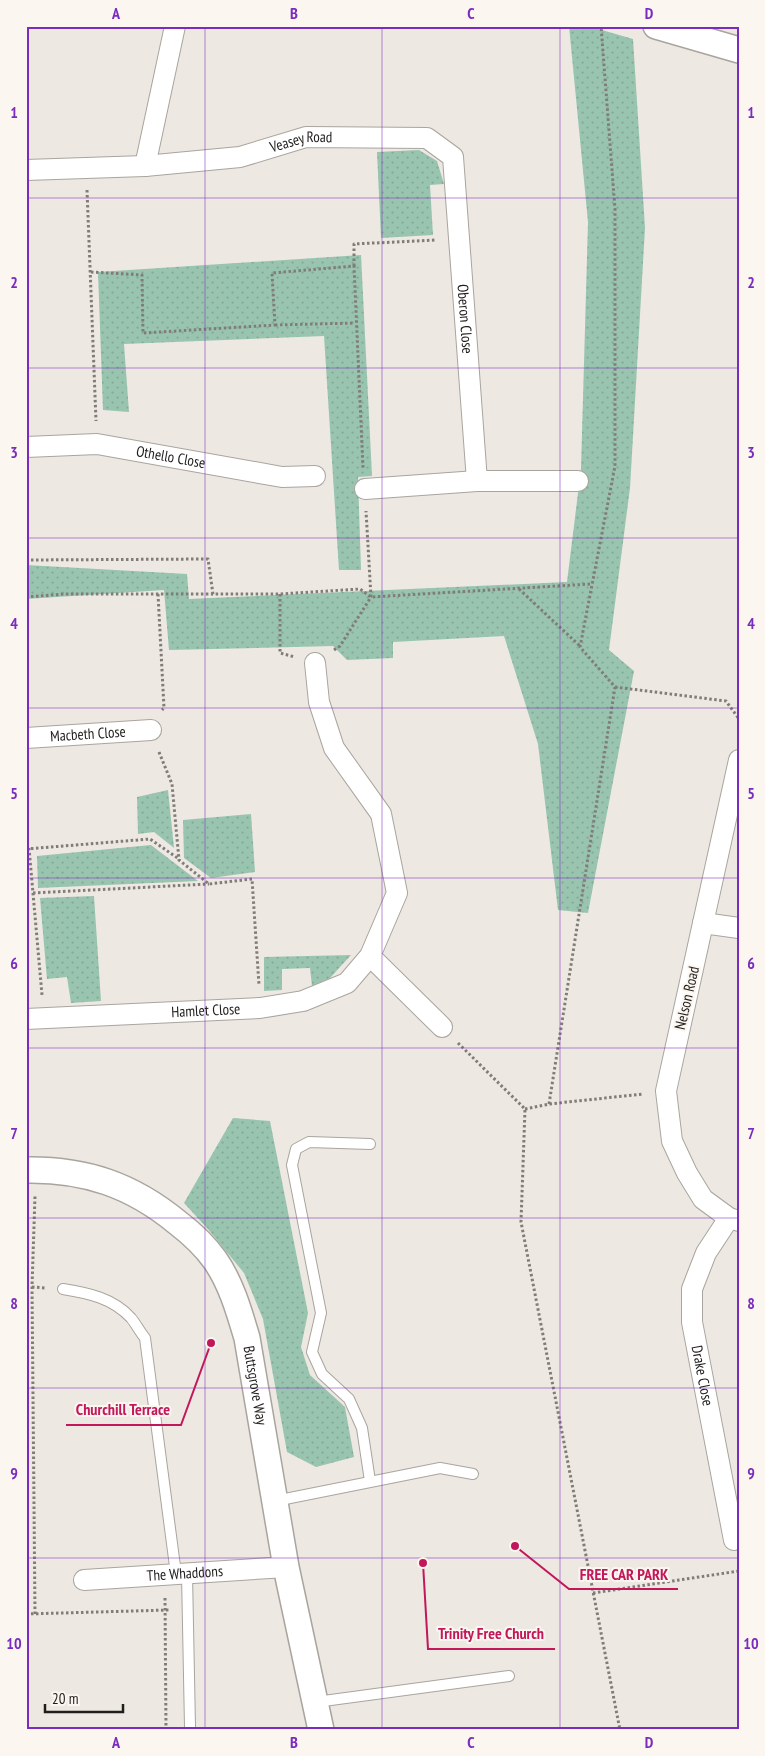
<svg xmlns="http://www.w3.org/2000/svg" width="765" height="1756" viewBox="0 0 765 1756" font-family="'PT Sans Narrow',sans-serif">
<defs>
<pattern id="grass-dots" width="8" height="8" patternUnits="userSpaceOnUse" patternTransform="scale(1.25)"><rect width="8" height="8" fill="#99c5b0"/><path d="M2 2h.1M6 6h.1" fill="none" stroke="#84a997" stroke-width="1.8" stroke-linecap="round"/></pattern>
</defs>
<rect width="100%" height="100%" fill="#ede8e1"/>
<g fill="url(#grass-dots)">
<polygon points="569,26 588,26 633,39 645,228 630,488 609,650 634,671 588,913 558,910 538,744 504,636 393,642 393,658 347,660 333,646 169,650 164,590 26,599 26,565 187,574 189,599 567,582 581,469 588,222"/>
<polygon points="419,150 437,161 444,184 430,185 433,235 381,238 377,152"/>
<polygon points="361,255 372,476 358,477 361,570 339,570 324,336 124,344 129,412 103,410 98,272"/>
<polygon points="168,790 174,848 154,832 138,834 137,797"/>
<polygon points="251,814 255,872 211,878 184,858 183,820"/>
<polygon points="151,845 198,881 38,888 37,856"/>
<polygon points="94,896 101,1001 71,1003 67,977 47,979 40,898"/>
<polygon points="351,955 330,978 312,986 310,968 282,969 282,990 264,991 264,957"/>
<polygon points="233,1118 270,1121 308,1313 301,1347 310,1375 345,1407 354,1457 316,1467 287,1452 263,1319 244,1273 207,1228 184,1203"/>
<rect x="26" y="1448" width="2" height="142"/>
</g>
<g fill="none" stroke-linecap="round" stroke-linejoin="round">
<defs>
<g id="service">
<polyline points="370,1144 309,1142 296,1149 292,1165 321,1313 312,1352 322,1374 349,1399 362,1428 370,1481"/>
<path d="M63 1289C88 1293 113 1298 131 1318 136 1324 140 1332 145 1338L176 1574"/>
<polyline points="275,1501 440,1468 473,1474"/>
<polyline points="187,1574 190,1727"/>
<polyline points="316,1702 509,1676"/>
</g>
<g id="minor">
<polyline points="145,166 175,26"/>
<path id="s1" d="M26 170 145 166 240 157 306 137 427 138 453 157 477 481"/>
<path id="s2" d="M26 447 97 444 282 477 315 476"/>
<polyline points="365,489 477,481 578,481"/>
<path id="s3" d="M26 738 151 730"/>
<polyline points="739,760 666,1091 672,1141 687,1173 703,1199 729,1218 739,1221"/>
<polyline points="703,923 739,928"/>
<polyline points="370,956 442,1027"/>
<path id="s4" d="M26 1019 260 1008 303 1001 347 983 370 956 397 893 381 814 334 748 319 702 315 663"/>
<path id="s5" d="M729 1218 706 1253 692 1289V1322L734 1540"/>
<path id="s6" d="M84 1580 286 1567"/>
</g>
<g id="tertiary">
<polyline points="656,26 739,50"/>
<path id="s7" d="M26 1170C85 1169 132 1185 178 1223 191 1233 205 1246 215 1260 231 1283 239 1311 247 1338L286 1567 321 1730"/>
</g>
</defs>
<use href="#service" stroke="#a9a59e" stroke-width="12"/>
<use href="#minor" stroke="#a9a59e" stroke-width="22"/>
<use href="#tertiary" stroke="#a9a59e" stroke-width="28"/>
<g stroke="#807c78" stroke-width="3" stroke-dasharray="2.5 2.5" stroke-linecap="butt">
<polyline points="87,190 96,421"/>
<polyline points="354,266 354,244 436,240"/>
<polyline points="91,272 142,275 143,333 275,325 272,273 354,266 363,468"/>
<polyline points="275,325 355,323"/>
<polyline points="26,560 208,559 213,594 280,594 360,589 371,597 591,584"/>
<polyline points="519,589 580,646"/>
<polyline points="158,594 164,708 162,710"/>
<polyline points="280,594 280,653 295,657"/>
<polyline points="26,597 64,594 213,594"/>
<polyline points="334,650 340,646 371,597 366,511"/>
<polyline points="615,687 726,701 739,719"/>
<polyline points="159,752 172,784 179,860 209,884 252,879 259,985"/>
<polyline points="29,848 42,995"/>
<polyline points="26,849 150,839 179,859"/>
<polyline points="33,893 209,884"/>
<polyline points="458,1043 525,1109 521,1222 620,1730"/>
<polyline points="549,1104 615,687 580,647 615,466 615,209 601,26"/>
<polyline points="525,1109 549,1104 643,1094"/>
<polyline points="32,1287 46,1288"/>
<polyline points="593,1593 739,1571"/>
<polyline points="165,1598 166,1730"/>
<polyline points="26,1614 169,1610"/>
<polyline points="35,1614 32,1287 35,1196"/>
</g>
<use href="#service" stroke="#fff" stroke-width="10"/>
<use href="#minor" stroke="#fff" stroke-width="20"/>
<use href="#tertiary" stroke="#fff" stroke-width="25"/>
</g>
<path fill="none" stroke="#7b2cbf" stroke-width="1" stroke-opacity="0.55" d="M205 26V1730M382 26V1730M560 26V1730M26 198H739M26 368H739M26 538H739M26 708H739M26 878H739M26 1048H739M26 1218H739M26 1388H739M26 1558H739"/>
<g text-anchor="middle" stroke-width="4" stroke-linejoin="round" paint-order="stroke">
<g font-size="15" fill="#201e1c" stroke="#fbf6ef">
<text dy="5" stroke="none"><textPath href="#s1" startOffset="278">Veasey Road</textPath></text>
<text dy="5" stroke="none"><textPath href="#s1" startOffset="599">Oberon Close</textPath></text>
<text dy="5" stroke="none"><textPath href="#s2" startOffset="146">Othello Close</textPath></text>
<text dy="5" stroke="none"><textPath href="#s3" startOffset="62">Macbeth Close</textPath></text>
<text transform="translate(687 998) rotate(-77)" y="5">Nelson Road</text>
<text dy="5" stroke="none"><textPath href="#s4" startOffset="180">Hamlet Close</textPath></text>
<text dy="5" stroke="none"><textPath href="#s5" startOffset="168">Drake Close</textPath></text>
<text dy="5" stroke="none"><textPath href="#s7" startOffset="350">Buttsgrove Way</textPath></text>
<text dy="5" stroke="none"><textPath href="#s6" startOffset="101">The Whaddons</textPath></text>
</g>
</g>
<path fill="none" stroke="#c2185b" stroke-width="2" d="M211 1343L181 1425H66M515 1546L569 1589H678M423 1563L428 1649H555"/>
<g fill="#c2185b" stroke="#fbf6ef" stroke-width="2">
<circle cx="211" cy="1343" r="5"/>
<circle cx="515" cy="1546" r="5"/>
<circle cx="423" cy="1563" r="5"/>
</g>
<g font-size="16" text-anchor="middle" font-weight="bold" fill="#c2185b" stroke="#fbf6ef" stroke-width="4" stroke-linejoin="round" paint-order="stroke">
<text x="123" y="1415">Churchill Terrace</text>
<text x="624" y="1580">FREE CAR PARK</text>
<text x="491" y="1639">Trinity Free Church</text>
</g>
<rect width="765" height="1756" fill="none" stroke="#fbf6ef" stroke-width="55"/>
<path d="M45 1704v8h78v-8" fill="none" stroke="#201e1c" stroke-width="2.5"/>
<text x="52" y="1704" font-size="15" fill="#201e1c" stroke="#fbf6ef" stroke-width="4" paint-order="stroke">20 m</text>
<rect x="28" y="28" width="710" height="1700" fill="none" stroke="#7b2cbf" stroke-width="2"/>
<g font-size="16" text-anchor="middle" font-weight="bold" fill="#7b2cbf">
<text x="116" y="19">A</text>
<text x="294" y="19">B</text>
<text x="471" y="19">C</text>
<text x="649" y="19">D</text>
<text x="14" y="118">1</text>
<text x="751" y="118">1</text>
<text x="14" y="288">2</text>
<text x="751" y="288">2</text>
<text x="14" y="458">3</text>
<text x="751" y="458">3</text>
<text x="14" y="629">4</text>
<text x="751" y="629">4</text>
<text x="14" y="799">5</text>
<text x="751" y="799">5</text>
<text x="14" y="969">6</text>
<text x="751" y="969">6</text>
<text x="14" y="1139">7</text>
<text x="751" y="1139">7</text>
<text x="14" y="1309">8</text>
<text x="751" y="1309">8</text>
<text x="14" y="1479">9</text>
<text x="751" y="1479">9</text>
<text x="14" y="1649">10</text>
<text x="751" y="1649">10</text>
<text x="116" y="1748">A</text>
<text x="294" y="1748">B</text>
<text x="471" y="1748">C</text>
<text x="649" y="1748">D</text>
</g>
</svg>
